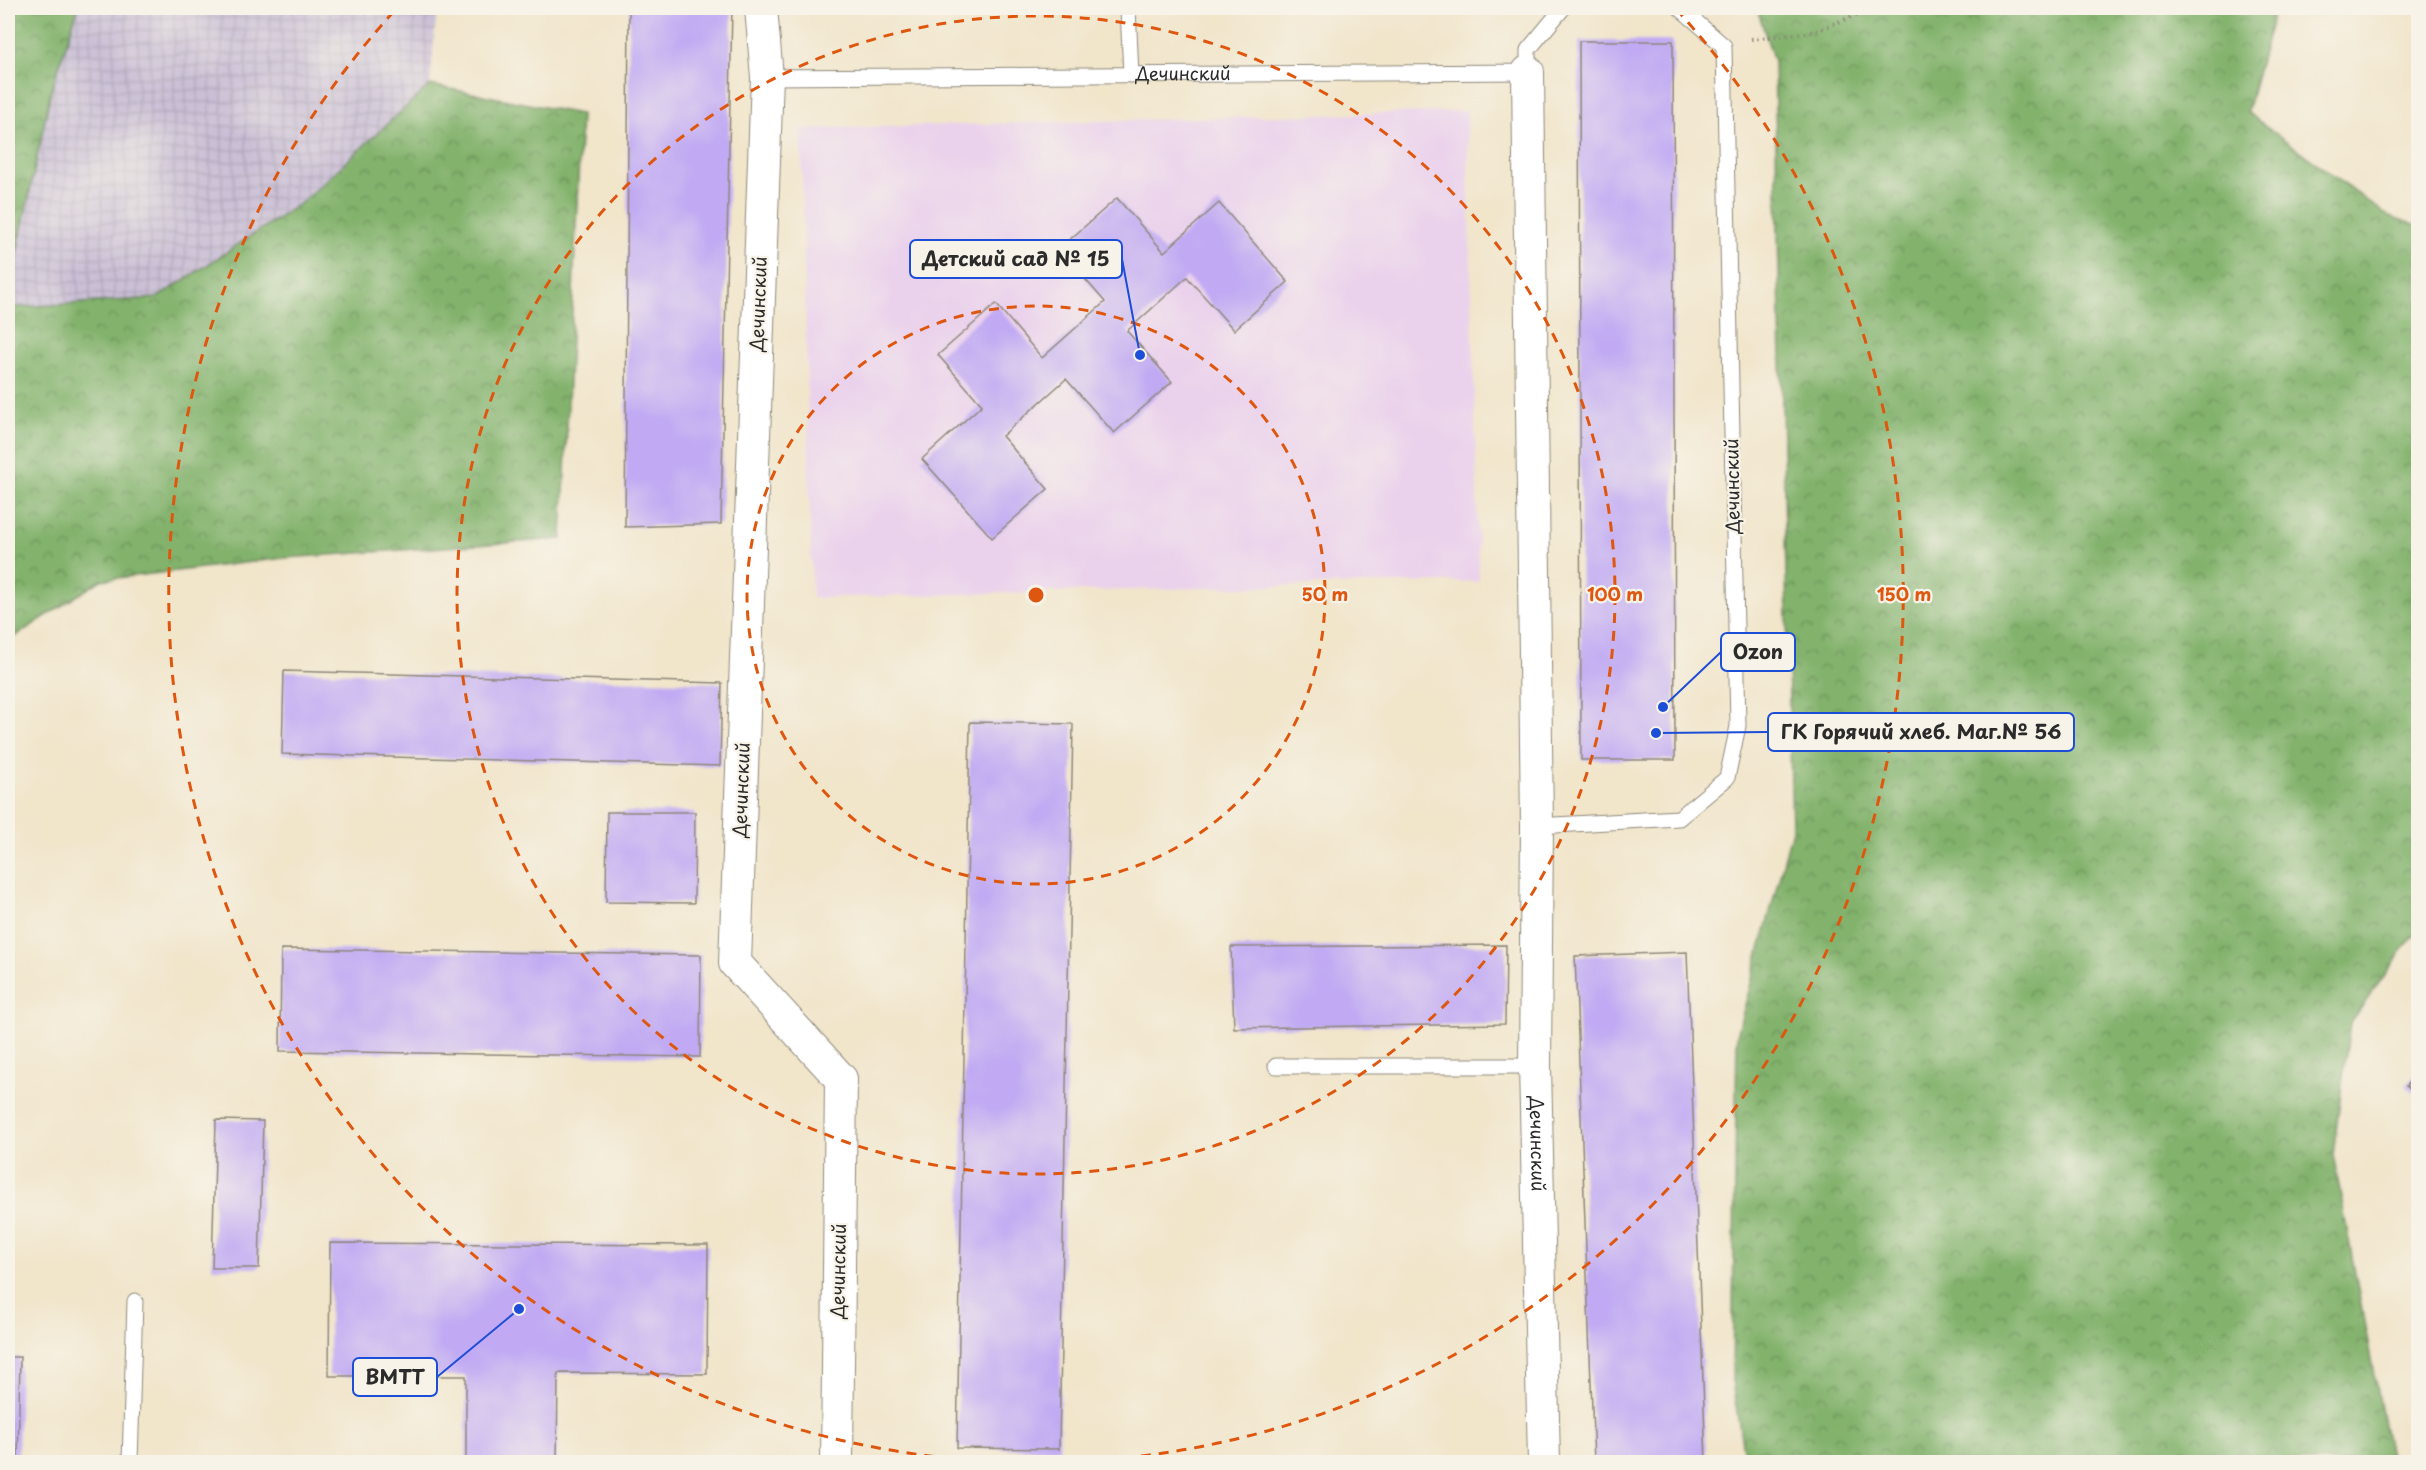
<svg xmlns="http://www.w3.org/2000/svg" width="2426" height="1470" viewBox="0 0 2426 1470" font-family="'Playpen Sans',sans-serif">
<defs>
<pattern id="industrial-grid" width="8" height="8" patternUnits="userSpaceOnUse" patternTransform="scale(1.5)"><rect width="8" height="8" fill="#cabfd6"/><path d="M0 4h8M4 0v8" fill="none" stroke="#aea4b8"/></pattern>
<pattern id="forest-crowns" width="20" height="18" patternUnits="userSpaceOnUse" patternTransform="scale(1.5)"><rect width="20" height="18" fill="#82b26c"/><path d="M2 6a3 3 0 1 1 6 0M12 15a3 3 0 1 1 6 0" fill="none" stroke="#6b9159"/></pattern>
</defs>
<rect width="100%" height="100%" fill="#f7f3e8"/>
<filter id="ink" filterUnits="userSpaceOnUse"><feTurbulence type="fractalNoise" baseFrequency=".0167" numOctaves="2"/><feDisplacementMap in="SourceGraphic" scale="12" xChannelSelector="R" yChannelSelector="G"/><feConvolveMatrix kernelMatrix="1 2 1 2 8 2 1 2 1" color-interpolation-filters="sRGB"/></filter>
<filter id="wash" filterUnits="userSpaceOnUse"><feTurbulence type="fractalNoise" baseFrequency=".008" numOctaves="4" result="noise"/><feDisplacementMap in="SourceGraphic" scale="24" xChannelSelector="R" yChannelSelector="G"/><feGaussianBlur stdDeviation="1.35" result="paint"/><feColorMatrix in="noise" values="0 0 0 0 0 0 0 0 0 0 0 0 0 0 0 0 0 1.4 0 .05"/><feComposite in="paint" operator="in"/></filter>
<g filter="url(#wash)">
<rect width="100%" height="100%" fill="#f1e5ca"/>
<polygon fill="#ead1ec" points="1467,111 1479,581 812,598 801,129"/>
<polygon fill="url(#industrial-grid)" points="78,8 437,8 430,85 301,203 157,299 8,308 8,295 51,91"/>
<g fill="url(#forest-crowns)" stroke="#566e4c" stroke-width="1.5">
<polygon points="8,8 78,8 51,91 8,295"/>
<polygon points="1757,8 2275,8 2247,112 2385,214 2418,226 2418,929 2350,1023 2333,1154 2390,1462 1745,1462 1732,1381 1737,1035 1792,830 1774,61"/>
<polygon points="430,85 581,114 562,539 285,558 101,580 8,641 8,308 157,298 301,203"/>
</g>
<g id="blocks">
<g fill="#c1aaf3">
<polygon points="629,8 732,8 721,524 625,527"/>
<polygon points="1579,41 1673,41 1675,760 1581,760"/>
<polygon points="1117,198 1164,252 1219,203 1288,282 1234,330 1187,277 1127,331 1172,382 1114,433 1066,379 1002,436 1048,489 992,538 922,459 982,405 938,355 996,304 1042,358 1105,302 1059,249"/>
<polygon points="284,671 722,683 720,766 282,754"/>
<polygon points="970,722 1073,724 1059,1449 957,1448"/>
<polygon points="607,812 695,812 694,903 606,902"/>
<polygon points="1506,945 1505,1024 1234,1028 1231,947"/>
<polygon points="281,949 701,955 700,1057 280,1051"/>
<polygon points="1687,952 1706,1462 1594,1462 1575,956"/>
<polygon points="2418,1070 2418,1096 2406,1086"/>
<polygon points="216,1120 263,1121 259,1268 212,1268"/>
<polygon points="330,1243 708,1245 707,1374 558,1373 557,1462 466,1462 466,1376 329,1376"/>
<polygon points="8,1357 20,1357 18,1462 8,1462"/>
</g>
</g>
</g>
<g filter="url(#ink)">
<use href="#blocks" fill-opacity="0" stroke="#8e887a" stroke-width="1.5"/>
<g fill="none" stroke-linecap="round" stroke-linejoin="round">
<defs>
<g id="service">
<polyline points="1128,8 1131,75"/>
<path id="s1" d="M767 77 1528 72V50L1563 8"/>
<polyline points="1537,826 1679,818 1727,778 1738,726 1724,46 1680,8"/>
<polyline points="1276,1066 1535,1066"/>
<polyline points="130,1462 135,1301"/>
</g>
<g id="minor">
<polyline points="761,8 767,77 735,963 841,1079 837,1462"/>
<path id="s2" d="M1528 72 1537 826 1535 1066 1544 1462"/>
</g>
</defs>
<use href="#service" stroke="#8e887a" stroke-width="17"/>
<use href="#minor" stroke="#8e887a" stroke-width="34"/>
<polyline stroke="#8e887a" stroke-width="4" stroke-dasharray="1.5 4.5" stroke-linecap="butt" points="1751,39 1814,32 1873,8"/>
<use href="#service" stroke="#fff" stroke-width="15"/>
<use href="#minor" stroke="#fff" stroke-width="32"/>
</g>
</g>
<g fill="none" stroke="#df570e" stroke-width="3" stroke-dasharray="10 8">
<circle cx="1036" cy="595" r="289"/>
<circle cx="1036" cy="595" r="579"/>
<path d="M1006 1462A868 868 0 0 1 396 9M1676 9A868 868 0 0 1 1066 1462"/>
</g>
<g text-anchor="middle" stroke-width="4.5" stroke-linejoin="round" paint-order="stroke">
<g font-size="18" fill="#2b2b2b" stroke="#f7f3e8">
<text dy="6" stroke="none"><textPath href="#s1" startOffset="416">Дечинский</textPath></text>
<text transform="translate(759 304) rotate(-88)" y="6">Дечинский</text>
<text transform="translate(1733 486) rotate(-91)" y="6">Дечинский</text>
<text transform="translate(742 790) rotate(-88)" y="6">Дечинский</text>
<text dy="6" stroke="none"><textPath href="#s2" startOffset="1072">Дечинский</textPath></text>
<text transform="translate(839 1271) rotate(-89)" y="6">Дечинский</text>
</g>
</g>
<circle cx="1036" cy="595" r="9" fill="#df570e" stroke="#f7f3e8" stroke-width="3"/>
<g font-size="18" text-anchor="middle" font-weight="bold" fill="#df570e" stroke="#f7f3e8" stroke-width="4.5" stroke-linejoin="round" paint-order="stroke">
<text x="1325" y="601">50 m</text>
<text x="1615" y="601">100 m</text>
<text x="1904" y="601">150 m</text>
</g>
<path fill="none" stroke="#1d4ed8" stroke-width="2" d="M1140 355L1122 259M1663 707L1721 652M1656 733L1768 732M519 1309L437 1377"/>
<g fill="#1d4ed8" stroke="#f7f3e8" stroke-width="2">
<circle cx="1140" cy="355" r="6"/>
<circle cx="1663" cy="707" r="6"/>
<circle cx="1656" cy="733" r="6"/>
<circle cx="519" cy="1309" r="6"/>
</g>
<g fill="#f7f3e8" stroke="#1d4ed8" stroke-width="2">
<rect x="910" y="240" width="212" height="38" rx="6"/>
<rect x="1721" y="633" width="74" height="38" rx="6"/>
<rect x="1768" y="713" width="306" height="38" rx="6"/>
<rect x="353" y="1358" width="84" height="38" rx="6"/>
</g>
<g font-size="20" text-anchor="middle" font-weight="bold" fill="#2b2b2b">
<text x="1016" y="266">Детский сад № 15</text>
<text x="1758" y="659">Ozon</text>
<text x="1921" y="739">ГК Горячий хлеб. Маг.№ 56</text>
<text x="395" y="1384">ВМТТ</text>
</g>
<rect width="2426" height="1470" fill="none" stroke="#f7f3e8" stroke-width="30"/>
</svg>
